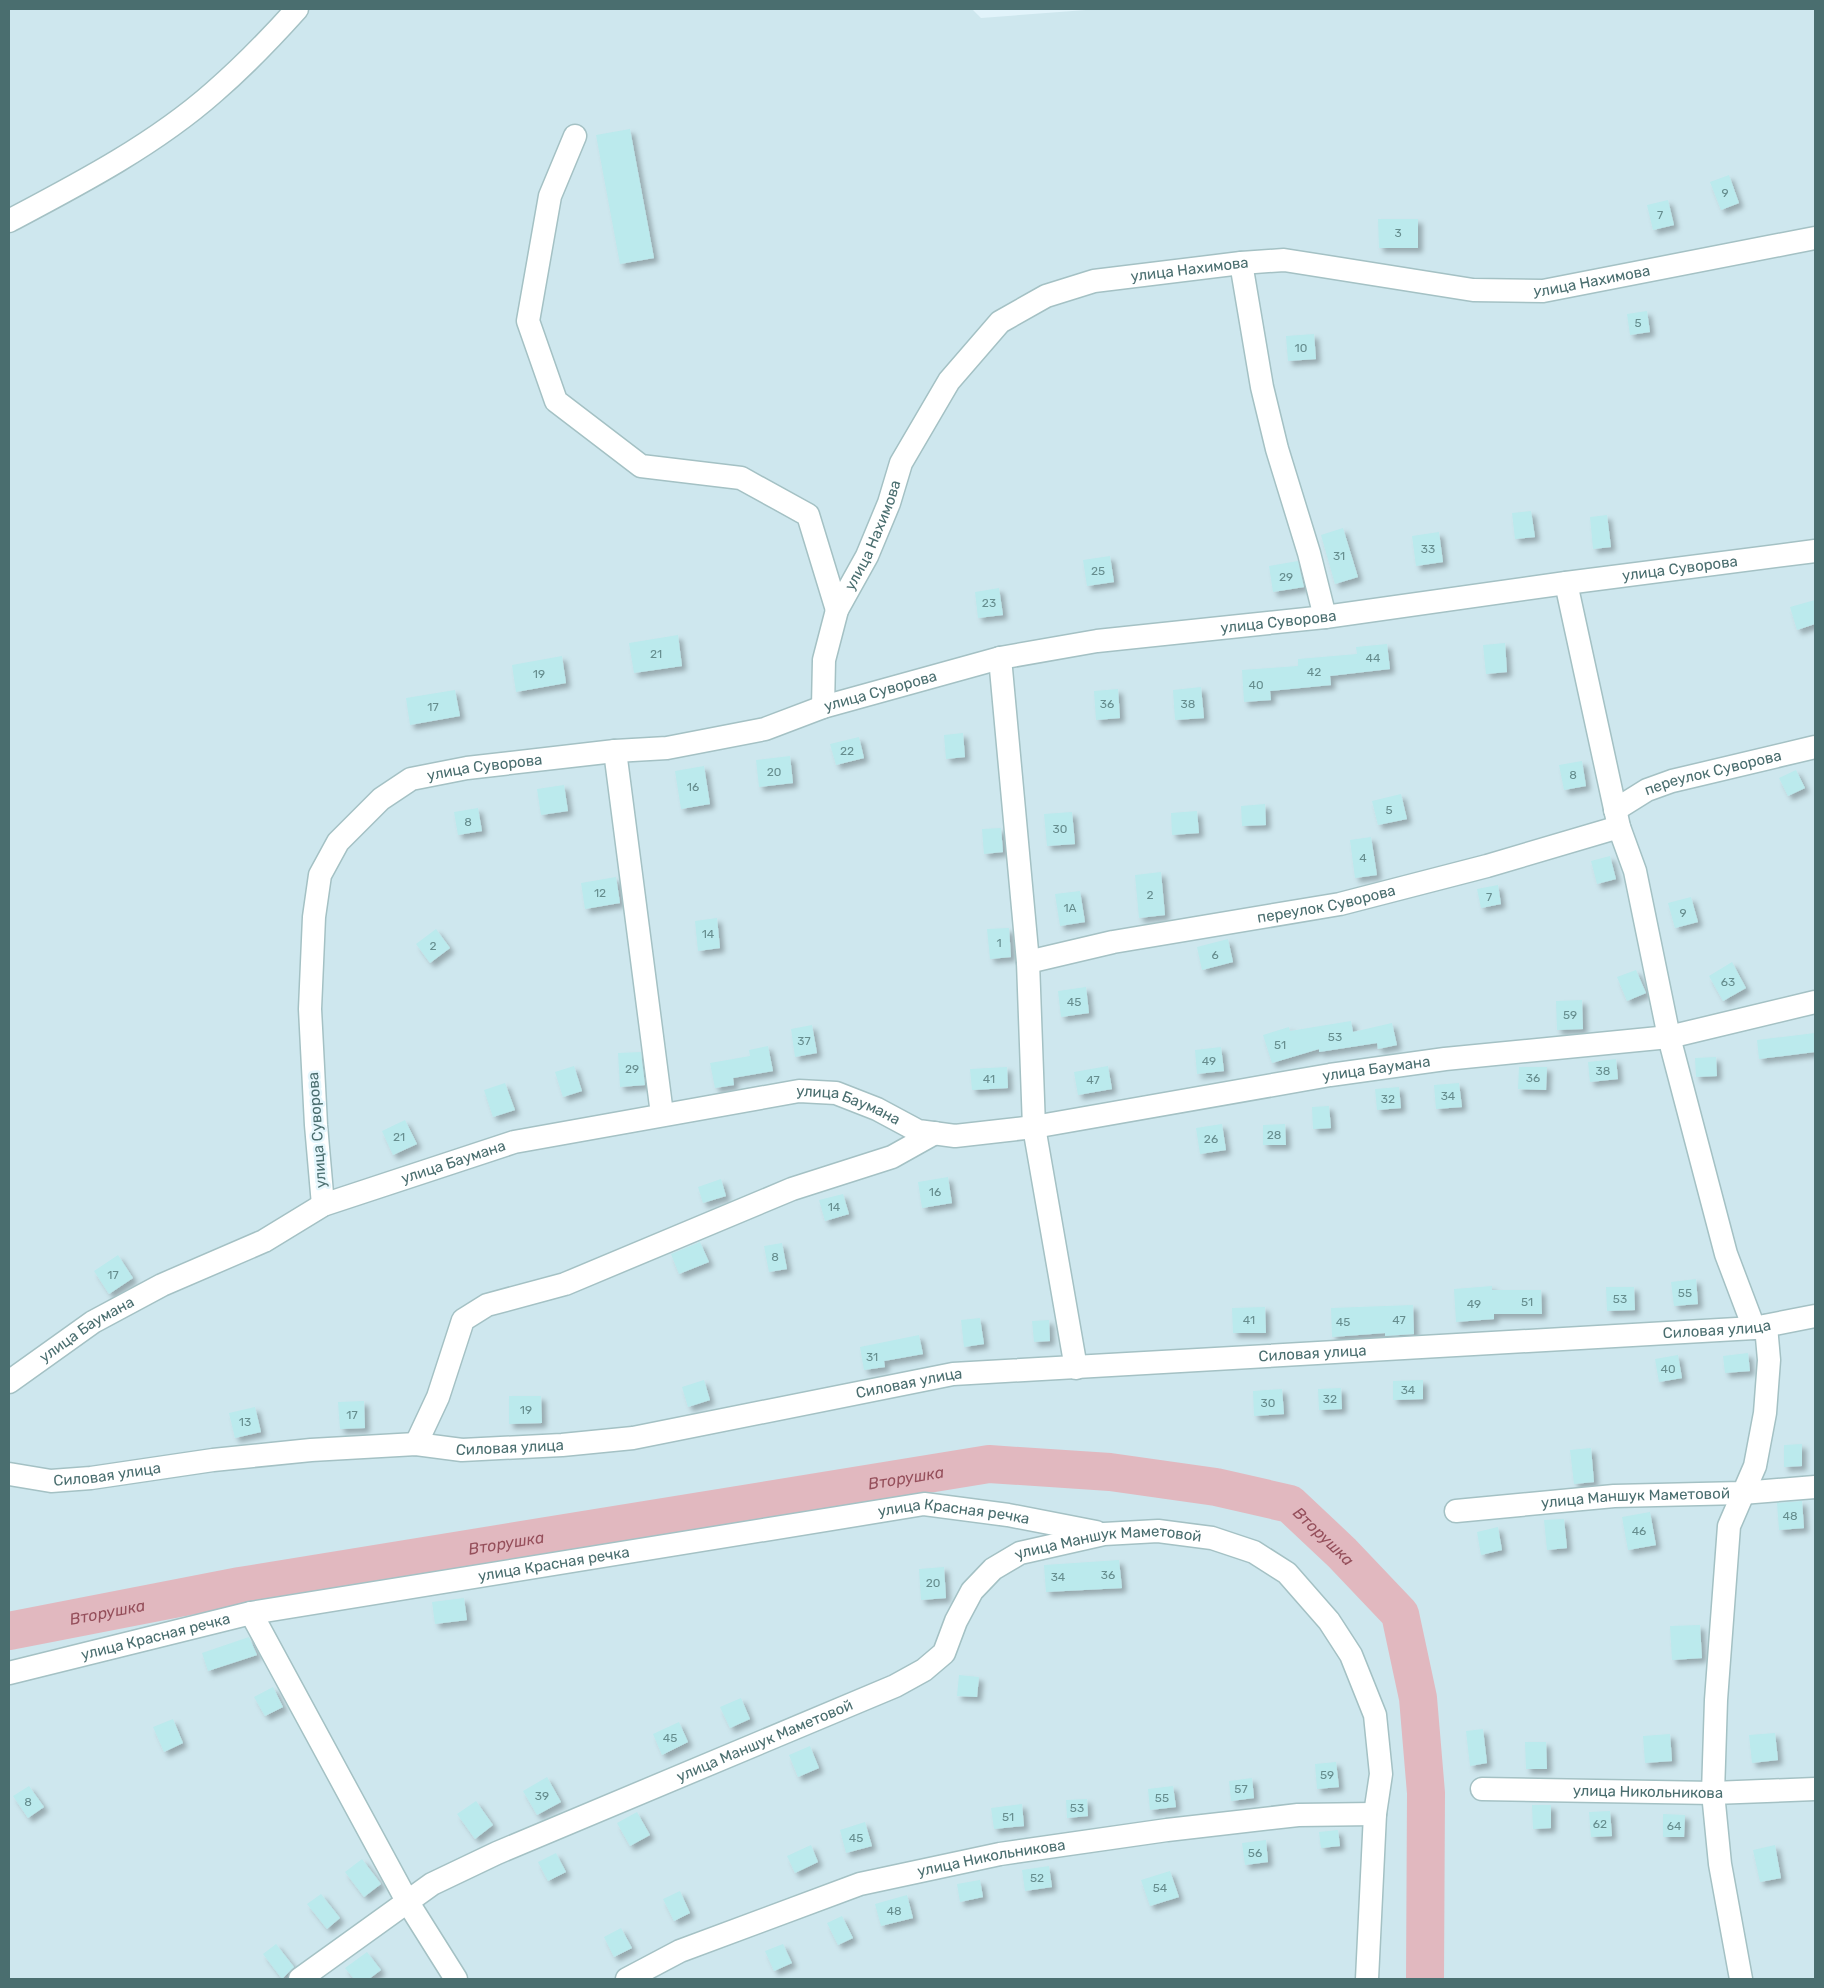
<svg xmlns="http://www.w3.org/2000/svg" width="1824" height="1988" viewBox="0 0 1824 1988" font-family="Rubik,sans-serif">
<defs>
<filter id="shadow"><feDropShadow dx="4.5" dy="4.5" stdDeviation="2.5" flood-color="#0004"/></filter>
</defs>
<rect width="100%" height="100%" fill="#e1f3fa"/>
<polygon fill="#cee7ee" points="9,9 972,9 981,18 1099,9 1815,9 1815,1979 9,1979"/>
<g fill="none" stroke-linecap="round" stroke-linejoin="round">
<path stroke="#e1b8bf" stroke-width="38" id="s1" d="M9 1631 240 1586 989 1464 1110 1472 1216 1487 1290 1504 1342 1553 1400 1614 1418 1698 1426 1793 1425 1979"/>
</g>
<g fill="#bbeaed" filter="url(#shadow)">
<polygon points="630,129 654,258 620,264 596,135"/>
<polygon points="1729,175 1739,203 1721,210 1710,182"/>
<polygon points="1668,200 1674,225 1653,230 1647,205"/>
<polygon points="1378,219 1418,219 1418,248 1379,248"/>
<polygon points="1647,311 1650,332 1630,335 1627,314"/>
<polygon points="1314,334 1316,359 1288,361 1286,336"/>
<polygon points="1531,511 1535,537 1515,539 1512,513"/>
<polygon points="1607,515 1611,547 1593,549 1590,517"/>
<polygon points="1343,528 1358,577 1335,584 1321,535"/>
<polygon points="1439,532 1443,562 1416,566 1412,536"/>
<polygon points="1110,556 1114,582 1087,586 1083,560"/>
<polygon points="1298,561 1304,587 1273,592 1269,566"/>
<polygon points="999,588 1003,615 978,618 975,592"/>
<polygon points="1815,600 1815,624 1797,630 1790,607"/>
<polygon points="678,635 682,666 634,673 629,643"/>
<polygon points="1505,643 1507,672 1486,674 1483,645"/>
<polygon points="1387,644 1390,669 1330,676 1331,685 1270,691 1271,700 1244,702 1242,670 1298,666 1298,659 1357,654 1356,647"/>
<polygon points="562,656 566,683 516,692 512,665"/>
<polygon points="1201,687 1204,718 1175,720 1173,690"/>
<polygon points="1118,689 1120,718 1096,720 1094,691"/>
<polygon points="455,690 460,716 410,725 406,698"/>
<polygon points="963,733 965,757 946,759 944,735"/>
<polygon points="859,737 864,758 836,765 830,744"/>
<polygon points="790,756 793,783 759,787 756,760"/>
<polygon points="1582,761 1586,786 1564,790 1559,765"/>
<polygon points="704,766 710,804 681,809 675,771"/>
<polygon points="1796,770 1805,788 1788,796 1779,778"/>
<polygon points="564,785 568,811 541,815 537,789"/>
<polygon points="1401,794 1407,819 1378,825 1372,801"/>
<polygon points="1265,804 1266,825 1242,826 1241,806"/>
<polygon points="478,808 482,831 458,835 454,812"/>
<polygon points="1197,811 1199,833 1172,835 1171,813"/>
<polygon points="1072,812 1075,844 1047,846 1044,814"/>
<polygon points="1001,828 1003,852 984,854 982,829"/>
<polygon points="1371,837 1377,875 1355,878 1350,840"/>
<polygon points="1610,856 1616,879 1597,884 1591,861"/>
<polygon points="1161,872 1165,915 1139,918 1135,875"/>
<polygon points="616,877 620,903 585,909 581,883"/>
<polygon points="1498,885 1501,904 1481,908 1477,889"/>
<polygon points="1080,891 1085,922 1060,926 1055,894"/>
<polygon points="1691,897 1698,922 1675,928 1668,903"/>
<polygon points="717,918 720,948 698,951 695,921"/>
<polygon points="1009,928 1011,957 990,959 987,929"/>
<polygon points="436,929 450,948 430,963 416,944"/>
<polygon points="1228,939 1233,962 1202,970 1197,947"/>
<polygon points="1732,962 1746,988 1723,1001 1709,976"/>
<polygon points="1636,970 1646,993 1627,1001 1617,977"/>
<polygon points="1086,987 1089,1013 1061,1017 1058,991"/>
<polygon points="1582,1000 1583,1029 1557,1030 1556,1001"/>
<polygon points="1351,1021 1353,1032 1392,1023 1397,1045 1378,1049 1377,1043 1319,1052 1319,1049 1272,1063 1263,1035 1289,1027 1290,1031"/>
<polygon points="812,1025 817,1053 795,1057 791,1029"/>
<polygon points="1815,1033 1815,1052 1759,1059 1757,1040"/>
<polygon points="768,1046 773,1071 733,1078 734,1085 715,1088 710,1063 750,1056 749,1050"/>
<polygon points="1221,1047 1224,1071 1197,1074 1195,1050"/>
<polygon points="641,1052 645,1085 620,1087 618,1053"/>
<polygon points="1716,1057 1717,1076 1696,1077 1695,1058"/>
<polygon points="1616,1059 1618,1079 1590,1082 1588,1062"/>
<polygon points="574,1066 582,1091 563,1097 555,1072"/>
<polygon points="1108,1066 1112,1089 1078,1095 1074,1072"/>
<polygon points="1007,1067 1008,1088 972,1090 970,1069"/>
<polygon points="1519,1067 1547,1067 1546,1090 1518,1089"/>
<polygon points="505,1083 515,1110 493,1117 484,1090"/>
<polygon points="1459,1083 1462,1107 1436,1109 1434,1085"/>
<polygon points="1399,1087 1401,1108 1377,1110 1375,1089"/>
<polygon points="1329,1106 1331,1128 1313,1129 1312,1107"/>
<polygon points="405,1120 417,1144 393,1155 382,1131"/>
<polygon points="1222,1124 1226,1150 1200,1154 1196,1128"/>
<polygon points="1285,1124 1286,1145 1263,1145 1263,1125"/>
<polygon points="948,1177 952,1203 922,1208 918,1182"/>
<polygon points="721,1179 726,1196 703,1203 698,1187"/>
<polygon points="843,1194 849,1214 825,1221 819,1200"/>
<polygon points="700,1242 709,1262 679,1274 671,1254"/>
<polygon points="782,1243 787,1269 769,1272 764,1246"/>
<polygon points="118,1255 133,1278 109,1294 94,1271"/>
<polygon points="1696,1279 1698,1304 1674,1306 1671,1282"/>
<polygon points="1492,1286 1492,1290 1541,1290 1542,1314 1494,1314 1494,1319 1456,1322 1454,1289"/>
<polygon points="1606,1287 1634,1287 1635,1310 1607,1311"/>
<polygon points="1413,1305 1414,1334 1385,1336 1385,1333 1332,1337 1331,1308"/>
<polygon points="1265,1307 1266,1333 1233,1333 1232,1308"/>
<polygon points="980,1318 984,1344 964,1347 961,1320"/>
<polygon points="1049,1320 1050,1341 1034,1342 1032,1321"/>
<polygon points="919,1335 923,1354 884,1361 885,1367 864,1370 860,1347"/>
<polygon points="1748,1353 1750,1371 1725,1373 1723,1356"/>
<polygon points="1678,1355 1682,1378 1659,1382 1655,1359"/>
<polygon points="704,1380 710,1400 688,1407 682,1387"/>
<polygon points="1423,1380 1423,1399 1393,1400 1393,1381"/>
<polygon points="1341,1388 1342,1409 1319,1410 1318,1389"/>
<polygon points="1282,1389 1284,1414 1254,1416 1253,1391"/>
<polygon points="509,1396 541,1396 542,1423 509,1424"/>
<polygon points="364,1401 365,1428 340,1429 338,1402"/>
<polygon points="255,1407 261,1432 235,1438 229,1413"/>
<polygon points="1802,1444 1802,1466 1784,1467 1784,1445"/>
<polygon points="1591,1448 1594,1482 1574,1484 1570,1450"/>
<polygon points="1802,1501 1804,1528 1779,1530 1777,1503"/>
<polygon points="1650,1512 1656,1545 1628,1550 1622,1517"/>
<polygon points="1564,1519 1567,1548 1547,1550 1544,1520"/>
<polygon points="1498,1527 1502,1550 1481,1555 1477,1532"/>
<polygon points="1119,1560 1122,1588 1046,1592 1044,1565"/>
<polygon points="944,1567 946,1598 921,1600 919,1569"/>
<polygon points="464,1598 467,1620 435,1624 432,1602"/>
<polygon points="1700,1625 1702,1658 1672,1660 1670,1626"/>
<polygon points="249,1637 257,1655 208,1671 202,1653"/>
<polygon points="959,1675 979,1677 977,1697 957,1696"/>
<polygon points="273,1687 283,1707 265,1716 254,1697"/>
<polygon points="741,1698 750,1719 730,1728 720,1707"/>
<polygon points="173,1719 183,1743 164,1752 153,1727"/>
<polygon points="679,1722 688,1742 662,1755 653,1734"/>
<polygon points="1483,1729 1487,1763 1470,1766 1466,1731"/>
<polygon points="1775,1733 1778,1760 1752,1763 1749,1735"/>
<polygon points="1670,1734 1672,1761 1645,1763 1643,1736"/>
<polygon points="1525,1742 1546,1742 1547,1769 1526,1769"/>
<polygon points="810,1746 819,1768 798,1777 789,1755"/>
<polygon points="1336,1762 1339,1787 1317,1789 1315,1764"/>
<polygon points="547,1777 561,1802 537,1815 523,1791"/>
<polygon points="1252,1778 1254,1798 1231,1801 1229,1781"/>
<polygon points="29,1786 44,1807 28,1818 13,1796"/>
<polygon points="1173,1786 1176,1807 1150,1810 1148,1789"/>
<polygon points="1087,1799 1088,1816 1067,1818 1066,1800"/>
<polygon points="476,1801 493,1825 475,1839 457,1814"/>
<polygon points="1022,1804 1024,1826 994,1829 991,1808"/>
<polygon points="1532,1805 1551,1805 1551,1828 1533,1829"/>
<polygon points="1610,1811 1612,1836 1591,1837 1589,1812"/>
<polygon points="637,1812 650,1835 630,1846 617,1823"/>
<polygon points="1663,1814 1685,1815 1684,1837 1663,1837"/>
<polygon points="865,1822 872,1846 846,1853 840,1830"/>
<polygon points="1338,1830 1340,1846 1321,1848 1319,1832"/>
<polygon points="1266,1840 1268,1862 1245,1865 1242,1843"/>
<polygon points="811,1845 818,1862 795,1873 787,1856"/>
<polygon points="1775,1845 1781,1878 1760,1882 1753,1850"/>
<polygon points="556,1853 566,1872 548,1881 538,1862"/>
<polygon points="362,1859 381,1884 364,1897 345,1872"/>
<polygon points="1049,1866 1052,1887 1025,1891 1022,1870"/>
<polygon points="1170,1871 1179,1897 1150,1906 1141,1880"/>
<polygon points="980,1880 983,1897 960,1902 957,1884"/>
<polygon points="680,1891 690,1913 674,1921 663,1899"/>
<polygon points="321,1894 340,1918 327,1929 307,1904"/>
<polygon points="907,1895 913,1918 881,1926 875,1904"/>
<polygon points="842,1916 853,1938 838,1945 827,1923"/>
<polygon points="621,1928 632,1948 614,1957 604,1937"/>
<polygon points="276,1944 294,1967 282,1979 263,1954"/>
<polygon points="783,1944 792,1963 774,1971 765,1951"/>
<polygon points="367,1952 381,1970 369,1979 354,1979 345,1968"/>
</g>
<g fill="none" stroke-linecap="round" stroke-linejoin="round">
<defs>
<g id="minor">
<polyline points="575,136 550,196 528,321 556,401 641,466 741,478 808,515 837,610"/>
<path d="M9 221C79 184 154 145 214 92 244 66 271 38 297 9"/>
<polyline points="1241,263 1262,387 1277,449 1309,553 1325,617"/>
<polyline points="1566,583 1619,827 1635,871 1669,1037 1726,1254 1754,1328"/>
<polyline points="1000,658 1028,962 1034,1127 1076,1368"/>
<path id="s2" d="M823 707 824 660 837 610 867 556 889 503 901 463 949 381 1000 322 1046 296 1094 281 1241 263 1284 260 1473 290 1543 291 1815 238"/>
<polyline points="615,751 662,1114"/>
<path id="s3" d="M1615 810 1647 790 1672 781 1815 747"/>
<path id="s4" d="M1028 962 1113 942 1340 904 1487 866 1619 827"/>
<path id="s5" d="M323 1205 316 1125 310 1009 314 917 320 875 338 842 381 799 411 779 467 768 615 751 667 748 765 729 823 707 1000 658 1097 641 1325 617 1566 583 1815 551"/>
<path id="s6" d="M9 1382 93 1322 162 1285 264 1241 323 1205 514 1142 799 1091 836 1093 877 1109 918 1131 955 1136 1034 1127 1330 1075 1445 1059 1669 1037 1815 1002"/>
<polyline points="416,1444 438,1397 463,1320 487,1305 565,1284 792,1189 892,1157 935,1133"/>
<path id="s7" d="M9 1474 51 1481 91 1478 213 1460 311 1450 416 1444 462 1450 562 1445 633 1438 953 1374 1754 1328 1815 1316"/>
<path id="s8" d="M1456 1511 1614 1496 1742 1493 1815 1487"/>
<polyline points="251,1613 407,1901 456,1979"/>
<path id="s9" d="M9 1673 251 1613 924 1504 1008 1515 1096 1532"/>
<path id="s10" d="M1482 1789 1713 1793 1815 1789"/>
<path id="s11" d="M300 1979 432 1884 497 1853 895 1686 924 1670 944 1653 956 1621 972 1591 993 1569 1020 1553 1104 1534 1158 1531 1212 1538 1254 1552 1287 1573 1329 1621 1351 1655 1375 1715 1381 1774 1375 1814 1367 1979"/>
<path id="s12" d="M627 1979 680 1951 860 1884 1000 1854 1167 1830 1298 1815 1375 1814"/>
<polyline points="1741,1979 1720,1864 1713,1793 1716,1700 1729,1526 1755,1466 1765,1413 1769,1360 1766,1326"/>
</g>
</defs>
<use href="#minor" stroke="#a4c1c4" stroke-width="25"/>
<use href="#minor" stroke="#fff" stroke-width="22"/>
</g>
<g text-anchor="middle" stroke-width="5" stroke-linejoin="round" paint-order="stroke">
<g font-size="12" fill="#668d8e">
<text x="1725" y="197">9</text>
<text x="1660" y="219">7</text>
<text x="1398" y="237">3</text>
<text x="1638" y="327">5</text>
<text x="1301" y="352">10</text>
<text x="1428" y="553">33</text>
<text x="1339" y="560">31</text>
<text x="1098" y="575">25</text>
<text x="1286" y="581">29</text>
<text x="989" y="607">23</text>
<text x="656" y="658">21</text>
<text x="1373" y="662">44</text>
<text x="1314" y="676">42</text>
<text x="539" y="678">19</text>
<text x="1256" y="689">40</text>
<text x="1107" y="708">36</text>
<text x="1188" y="708">38</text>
<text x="433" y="711">17</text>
<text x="847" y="755">22</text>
<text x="774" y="776">20</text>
<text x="1573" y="779">8</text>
<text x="693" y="791">16</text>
<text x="1389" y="814">5</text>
<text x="468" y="826">8</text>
<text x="1060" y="833">30</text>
<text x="1363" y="862">4</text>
<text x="600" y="897">12</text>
<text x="1150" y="899">2</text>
<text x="1489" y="901">7</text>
<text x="1070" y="912">1А</text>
<text x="1683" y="917">9</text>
<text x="708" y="938">14</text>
<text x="999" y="947">1</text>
<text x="433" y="950">2</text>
<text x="1215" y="959">6</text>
<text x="1728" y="986">63</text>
<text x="1074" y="1006">45</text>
<text x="1570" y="1019">59</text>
<text x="1335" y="1041">53</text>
<text x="804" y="1045">37</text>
<text x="1280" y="1049">51</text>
<text x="1209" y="1065">49</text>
<text x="632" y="1073">29</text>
<text x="1603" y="1075">38</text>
<text x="1533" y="1082">36</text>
<text x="989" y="1083">41</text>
<text x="1093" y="1084">47</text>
<text x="1448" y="1100">34</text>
<text x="1388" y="1103">32</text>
<text x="1274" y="1139">28</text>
<text x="399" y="1141">21</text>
<text x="1211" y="1143">26</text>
<text x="935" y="1196">16</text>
<text x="834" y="1211">14</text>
<text x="775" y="1261">8</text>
<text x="113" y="1279">17</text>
<text x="1685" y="1297">55</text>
<text x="1620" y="1303">53</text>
<text x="1527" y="1306">51</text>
<text x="1474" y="1308">49</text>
<text x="1249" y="1324">41</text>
<text x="1399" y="1324">47</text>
<text x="1343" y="1326">45</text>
<text x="872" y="1361">31</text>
<text x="1668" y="1373">40</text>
<text x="1408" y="1394">34</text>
<text x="1330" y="1403">32</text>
<text x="1268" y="1407">30</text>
<text x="526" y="1414">19</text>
<text x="352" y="1419">17</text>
<text x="245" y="1426">13</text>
<text x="1790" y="1520">48</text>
<text x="1639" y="1535">46</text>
<text x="1108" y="1579">36</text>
<text x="1058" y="1581">34</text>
<text x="933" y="1587">20</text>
<text x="670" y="1742">45</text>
<text x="1327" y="1779">59</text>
<text x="1241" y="1793">57</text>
<text x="542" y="1800">39</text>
<text x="1162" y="1802">55</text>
<text x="28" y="1806">8</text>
<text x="1077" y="1812">53</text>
<text x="1008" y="1821">51</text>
<text x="1600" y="1828">62</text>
<text x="1674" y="1830">64</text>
<text x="856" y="1842">45</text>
<text x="1255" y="1857">56</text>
<text x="1037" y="1882">52</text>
<text x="1160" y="1892">54</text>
<text x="894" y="1915">48</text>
</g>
<g font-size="15" fill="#4a6e6f" stroke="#e6f7fd">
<text dy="5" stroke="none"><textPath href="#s2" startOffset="632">улица Нахимова</textPath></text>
<text dy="5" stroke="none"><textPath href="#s2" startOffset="1038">улица Нахимова</textPath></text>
<text dy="5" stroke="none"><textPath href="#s2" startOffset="182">улица Нахимова</textPath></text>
<text dy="5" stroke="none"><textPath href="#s5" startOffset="1755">улица Суворова</textPath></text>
<text dy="5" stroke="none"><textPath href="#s5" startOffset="1350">улица Суворова</textPath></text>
<text dy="5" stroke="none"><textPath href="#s5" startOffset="945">улица Суворова</textPath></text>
<text dy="5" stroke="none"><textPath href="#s5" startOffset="540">улица Суворова</textPath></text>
<text dy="5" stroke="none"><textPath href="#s3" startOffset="106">переулок Суворова</textPath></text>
<text dy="5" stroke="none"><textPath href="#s4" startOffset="304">переулок Суворова</textPath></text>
<text dy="5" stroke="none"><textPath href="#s6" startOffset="1444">улица Баумана</textPath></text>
<text dy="5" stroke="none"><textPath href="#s6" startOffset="904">улица Баумана</textPath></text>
<text transform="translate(317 1130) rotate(-94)" y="5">улица Суворова</text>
<text dy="5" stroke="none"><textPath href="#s6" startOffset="499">улица Баумана</textPath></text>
<text dy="5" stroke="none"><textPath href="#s7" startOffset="1719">Силовая улица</textPath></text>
<text dy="5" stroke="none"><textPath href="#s6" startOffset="94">улица Баумана</textPath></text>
<text dy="5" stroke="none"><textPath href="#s7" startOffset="1314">Силовая улица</textPath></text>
<text dy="5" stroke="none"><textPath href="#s7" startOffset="909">Силовая улица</textPath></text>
<text dy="5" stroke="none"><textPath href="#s7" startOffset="504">Силовая улица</textPath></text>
<text dy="5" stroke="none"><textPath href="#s7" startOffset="99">Силовая улица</textPath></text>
<text dy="5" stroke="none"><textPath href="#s8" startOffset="180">улица Маншук Маметовой</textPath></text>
<text dy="5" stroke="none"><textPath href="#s9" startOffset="961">улица Красная речка</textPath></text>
<text dy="5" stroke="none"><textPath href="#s11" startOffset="945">улица Маншук Маметовой</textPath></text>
<text dy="5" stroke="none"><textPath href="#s9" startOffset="556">улица Красная речка</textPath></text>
<text dy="5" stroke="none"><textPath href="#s9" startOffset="151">улица Красная речка</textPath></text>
<text dy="5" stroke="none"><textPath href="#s11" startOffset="525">улица Маншук Маметовой</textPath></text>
<text dy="5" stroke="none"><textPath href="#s10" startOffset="166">улица Никольникова</textPath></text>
<text dy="5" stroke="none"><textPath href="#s12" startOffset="386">улица Никольникова</textPath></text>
</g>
<g font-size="16" font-style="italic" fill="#954f5b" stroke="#e6f7fd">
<text dy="6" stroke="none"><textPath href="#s1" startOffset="910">Вторушка</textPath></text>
<text dy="6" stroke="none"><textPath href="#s1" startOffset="1345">Вторушка</textPath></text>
<text dy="6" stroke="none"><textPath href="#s1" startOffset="505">Вторушка</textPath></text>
<text dy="6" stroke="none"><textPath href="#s1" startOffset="100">Вторушка</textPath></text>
</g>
</g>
<rect width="1824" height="1988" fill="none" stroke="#4a6e6f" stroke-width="20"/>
</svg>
